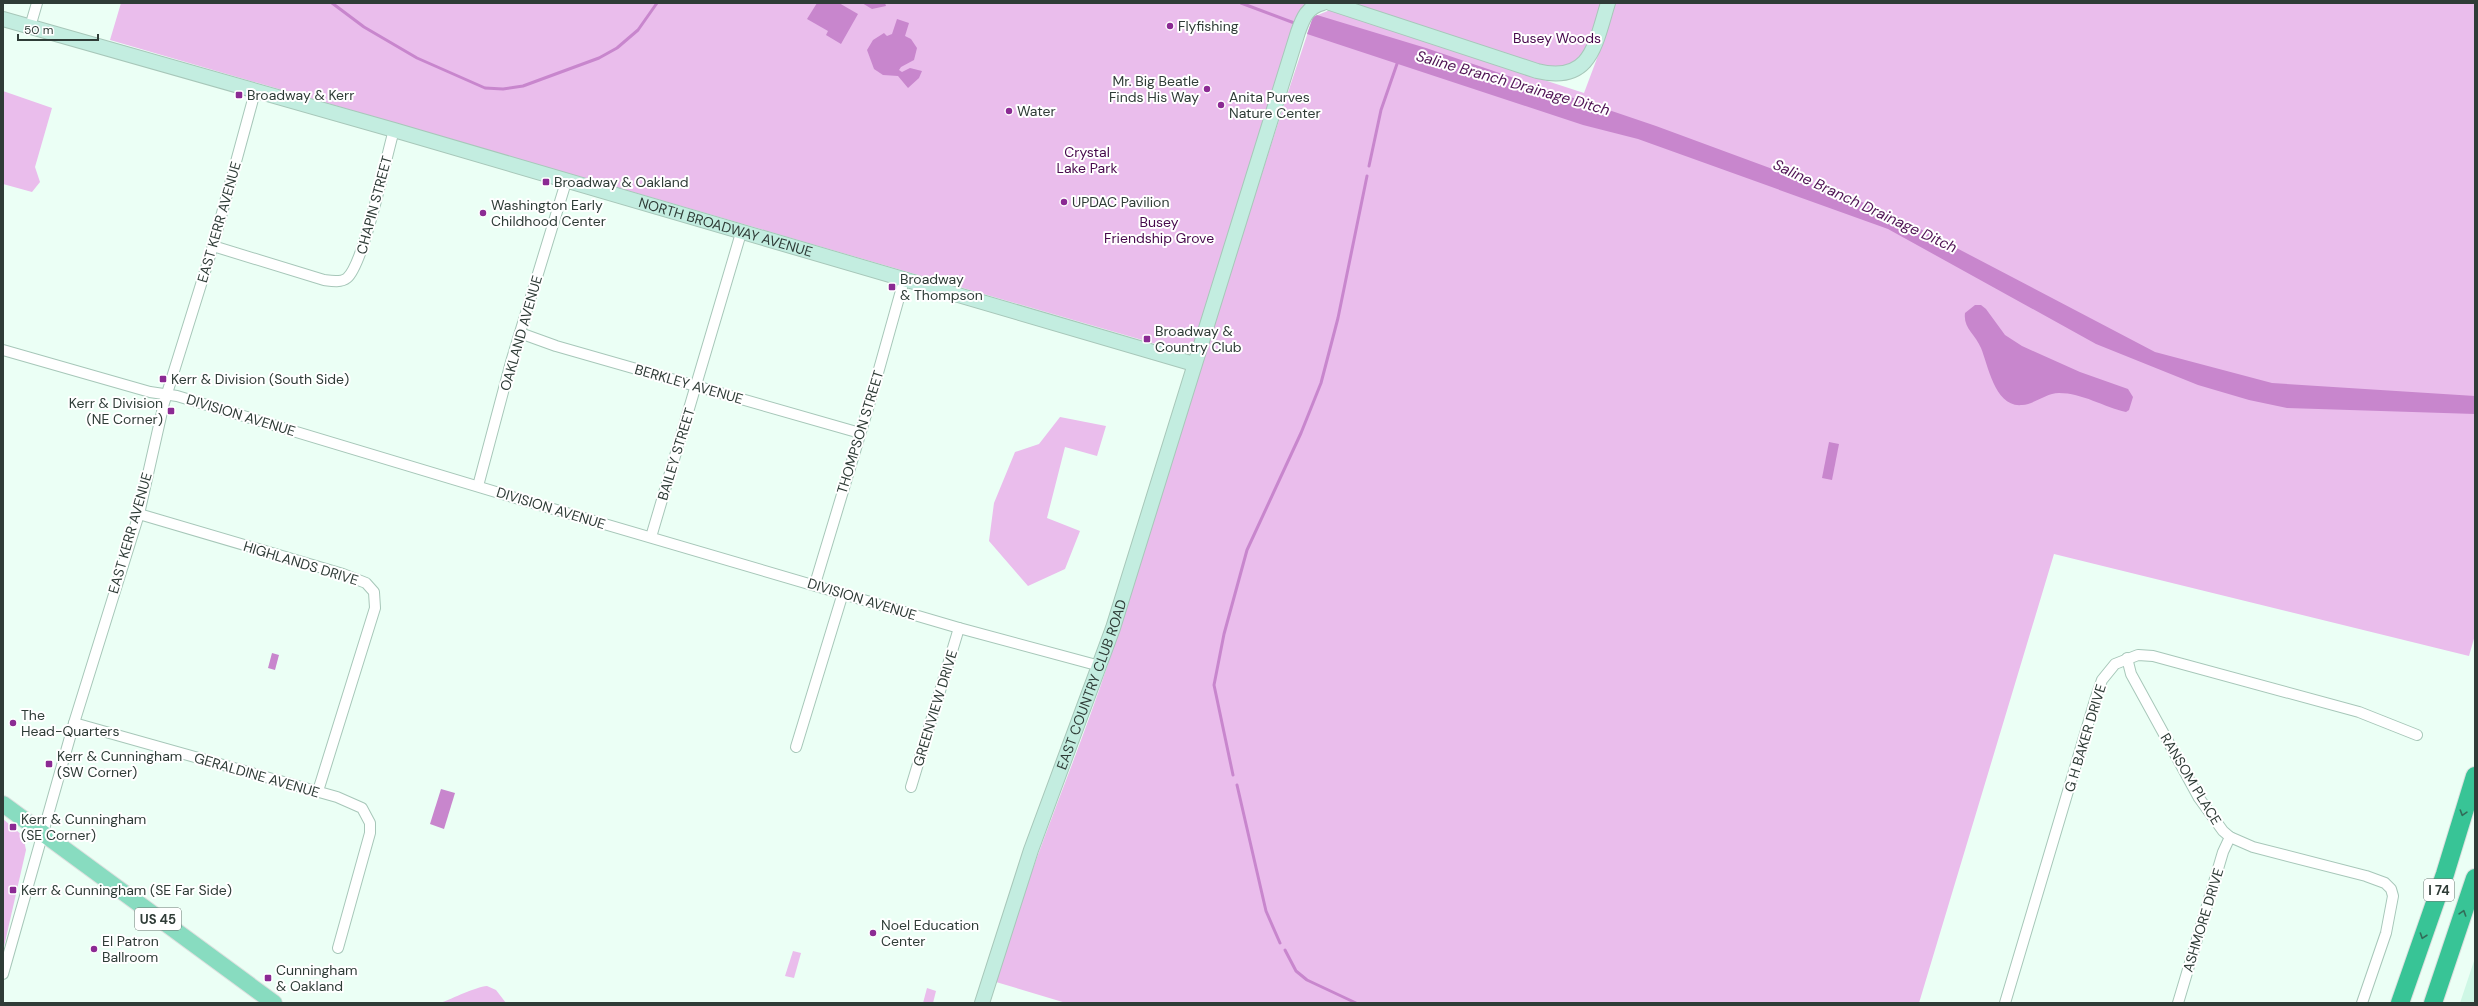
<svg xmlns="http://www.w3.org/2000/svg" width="2478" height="1006" viewBox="0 0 2478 1006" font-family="'DM Sans',sans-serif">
<rect width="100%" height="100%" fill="#ebfff5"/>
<polygon fill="#cef7e5" points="2475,958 2475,1003 2460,1003"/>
<g fill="#eabdec">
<polygon points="121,3 1323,3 1311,7 1197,339 1189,348 1180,351 110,40"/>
<polygon points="1330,3 1608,3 1598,36 1567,74"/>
<path d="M1615 3H2475V635L2469 656 2054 554 1919 1003H1066L996 982C1026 874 1073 770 1108 664 1178 449 1241 231 1313 17L1330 10 1584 93 1602 45Z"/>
<polygon points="3,91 52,108 35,167 40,182 32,192 3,184"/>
<polygon points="1060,417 1106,426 1097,456 1065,447 1047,518 1080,531 1065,569 1028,586 989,541 994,503 1015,452 1039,444"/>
<polygon points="3,819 23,836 26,850 3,951"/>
<polygon points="793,951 801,953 794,978 785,976"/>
<path d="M487 986 496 990 506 1003H440C454 998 475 987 487 986Z"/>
<polygon points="927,988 936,991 933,1003 923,1003"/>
</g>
<g fill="#c886cd">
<polygon points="817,3 839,3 858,14 841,44 826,35 828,31 807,19"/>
<polygon points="862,3 885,3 886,6 872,9"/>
<polygon points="1317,15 1426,48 1656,126 1886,211 2155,352 2272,383 2475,396 2475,414 2287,408 2249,400 2198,385 2096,344 1888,229 1638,139 1583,125 1307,34 1313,17"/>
<polygon points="897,19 909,23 905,36 911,39 917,48 914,60 901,67 899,70 902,72 910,68 922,71 919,78 908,88 898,76 883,75 874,69 867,50 873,40 884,33 887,36 892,34"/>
<path d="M1975 305H1981L1986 309 2005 335 2022 346 2080 372 2128 389 2133 397 2129 410 2126 412C2104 407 2082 393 2059 393 2046 393 2035 404 2022 405 1995 408 1988 365 1981 348 1975 334 1963 328 1965 313Z"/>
<polygon points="1829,442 1839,444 1832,480 1822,478"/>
<polygon points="272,653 279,655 275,670 268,668"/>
<polygon points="441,789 455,793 444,829 430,824"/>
</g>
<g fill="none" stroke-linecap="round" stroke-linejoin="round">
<g stroke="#c886cd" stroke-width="3">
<polyline points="332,3 364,27 417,58 485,88 503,89 523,86 599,58 617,48 638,30 657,3"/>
<polyline points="1241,3 1297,24"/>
<polyline points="1369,166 1381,110 1398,61"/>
<polyline points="1233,775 1214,685 1224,634 1247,550 1301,433 1321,383 1338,318 1367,176"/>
<polyline points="1237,785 1266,911 1280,943"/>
<polyline points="1285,950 1296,971 1307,980 1356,1003"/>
</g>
<defs>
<g id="street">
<polyline points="30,27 37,3"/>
<path d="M213 246 324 280C331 281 341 283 347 278 364 264 386 157 394 130"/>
<polyline points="520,333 556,346 860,433"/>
<polyline points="3,350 150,392 177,396 519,499 959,628 1100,666"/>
<polyline points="478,486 511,362 566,182"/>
<polyline points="139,514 343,574 366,583 374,592 375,608 318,791"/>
<polyline points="651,537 741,233"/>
<polyline points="815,584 869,405 904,280"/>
<polyline points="2127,658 2131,674 2199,798 2223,831 2230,837 2253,847 2366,876 2385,883 2391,889 2393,896 2386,933 2362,1003"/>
<polyline points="74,723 337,797 362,808 370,823 370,833 338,948"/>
<polyline points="796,747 843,593"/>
<polyline points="911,787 959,628"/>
<polyline points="3,974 74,723 139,514 164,403 213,246 255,92"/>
<polyline points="2005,1003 2096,697 2102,680 2115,664 2138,655 2153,656 2359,712 2417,735"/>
<polyline points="2178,1003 2223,852 2230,837"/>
</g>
<g id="secondary">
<path d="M1330 3 1537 71C1591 84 1595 45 1608 3"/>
<path id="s1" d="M3 19 394 130 1194 364"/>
<path id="s2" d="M982 1003 1031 850 1113 628 1298 32C1303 18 1307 7 1323 3"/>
</g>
<polyline id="primary" points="3,804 274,1003"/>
<g id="highway">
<polyline points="2400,1003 2445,874 2475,776"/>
<polyline points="2433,1003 2475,878"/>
</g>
</defs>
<use href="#street" stroke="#a7c7b9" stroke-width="12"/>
<use href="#secondary" stroke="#a7c7b9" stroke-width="16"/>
<use href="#primary" stroke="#dee0df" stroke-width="18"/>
<use href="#highway" stroke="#dee0df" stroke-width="20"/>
<use href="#street" stroke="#fff" stroke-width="10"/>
<use href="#secondary" stroke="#c3ede0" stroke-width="14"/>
<use href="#primary" stroke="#88dcc0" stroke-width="16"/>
<use href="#highway" stroke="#38c496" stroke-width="18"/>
</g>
<defs><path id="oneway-chevron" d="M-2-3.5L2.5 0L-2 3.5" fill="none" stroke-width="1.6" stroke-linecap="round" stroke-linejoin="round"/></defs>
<g stroke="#326c58">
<use href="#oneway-chevron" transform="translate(2463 813) rotate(107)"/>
<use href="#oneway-chevron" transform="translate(2463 913) rotate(-72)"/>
<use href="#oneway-chevron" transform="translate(2423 936) rotate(109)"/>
</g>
<g fill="#8b2a93" stroke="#fff" stroke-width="1.5">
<circle cx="1170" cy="26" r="4"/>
<circle cx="1207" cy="89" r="4"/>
<rect x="235" y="91" width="8" height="8" rx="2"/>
<circle cx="1221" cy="105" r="4"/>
<circle cx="1009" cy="111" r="4"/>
<rect x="542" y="178" width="8" height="8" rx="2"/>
<circle cx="1064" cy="202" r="4"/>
<circle cx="483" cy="213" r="4"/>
<rect x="888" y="283" width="8" height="8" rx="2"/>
<rect x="1143" y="335" width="8" height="8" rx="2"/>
<rect x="159" y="375" width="8" height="8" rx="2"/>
<rect x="167" y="407" width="8" height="8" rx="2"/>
<circle cx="13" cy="723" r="4"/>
<rect x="45" y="760" width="8" height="8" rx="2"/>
<rect x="9" y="823" width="8" height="8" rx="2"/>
<rect x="9" y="886" width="8" height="8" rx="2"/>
<circle cx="873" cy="933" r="4"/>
<circle cx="94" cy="949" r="4"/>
<rect x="264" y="974" width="8" height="8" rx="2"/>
</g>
<g text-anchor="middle" stroke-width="4" stroke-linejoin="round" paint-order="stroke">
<g fill="#fff" stroke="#6d7673" stroke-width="1">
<rect x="2424" y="879" width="30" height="22" rx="3"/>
<rect x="135" y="908" width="46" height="22" rx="3"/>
</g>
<g font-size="13" font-weight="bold" fill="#2f3c37">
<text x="2439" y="895">I 74</text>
<text x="158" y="924">US 45</text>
</g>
<g font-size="14" fill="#2f3c37" stroke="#fff" text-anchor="start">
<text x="1178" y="31">Flyfishing</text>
<text x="1199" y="86" text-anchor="end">Mr. Big Beatle<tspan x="1199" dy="16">Finds His Way</tspan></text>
<text x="247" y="100">Broadway &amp; Kerr</text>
<text x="1229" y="102">Anita Purves<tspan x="1229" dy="16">Nature Center</tspan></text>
<text x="1017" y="116">Water</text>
<text x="554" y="187">Broadway &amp; Oakland</text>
<text x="1072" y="207">UPDAC Pavilion</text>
<text x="491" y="210">Washington Early<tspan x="491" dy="16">Childhood Center</tspan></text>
<text x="900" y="284">Broadway<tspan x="900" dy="16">&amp; Thompson</tspan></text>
<text x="1155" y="336">Broadway &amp;<tspan x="1155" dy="16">Country Club</tspan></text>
<text x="171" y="384">Kerr &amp; Division (South Side)</text>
<text x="163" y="408" text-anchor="end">Kerr &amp; Division<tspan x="163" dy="16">(NE Corner)</tspan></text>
<text x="21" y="720">The<tspan x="21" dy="16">Head-Quarters</tspan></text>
<text x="57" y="761">Kerr &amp; Cunningham<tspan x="57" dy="16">(SW Corner)</tspan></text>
<text x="21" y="824">Kerr &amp; Cunningham<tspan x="21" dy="16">(SE Corner)</tspan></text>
<text x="21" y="895">Kerr &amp; Cunningham (SE Far Side)</text>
<text x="881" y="930">Noel Education<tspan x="881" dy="16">Center</tspan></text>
<text x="102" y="946">El Patron<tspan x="102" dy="16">Ballroom</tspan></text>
<text x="276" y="975">Cunningham<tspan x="276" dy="16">&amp; Oakland</tspan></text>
</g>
<g font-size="14" fill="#47094c" stroke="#fff">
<text x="1557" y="43">Busey Woods</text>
<text x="1087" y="157">Crystal<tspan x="1087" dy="16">Lake Park</tspan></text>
<text x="1159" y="227">Busey<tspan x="1159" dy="16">Friendship Grove</tspan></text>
</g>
<g font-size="14" fill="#2f3c37" stroke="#fff">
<text transform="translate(374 205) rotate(-75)" y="5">CHAPIN STREET</text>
<text transform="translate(219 222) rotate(-74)" y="5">EAST KERR AVENUE</text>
<text dy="5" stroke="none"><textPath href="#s1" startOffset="752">NORTH BROADWAY AVENUE</textPath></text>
<text transform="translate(521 333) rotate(-74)" y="5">OAKLAND AVENUE</text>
<text transform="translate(689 384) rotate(16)" y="5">BERKLEY AVENUE</text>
<text transform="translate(241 415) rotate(17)" y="5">DIVISION AVENUE</text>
<text transform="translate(860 432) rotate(-73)" y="5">THOMPSON STREET</text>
<text transform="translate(676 454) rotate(-73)" y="5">BAILEY STREET</text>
<text transform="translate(551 508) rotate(17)" y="5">DIVISION AVENUE</text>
<text transform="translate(130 533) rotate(-74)" y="5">EAST KERR AVENUE</text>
<text transform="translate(301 563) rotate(17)" y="5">HIGHLANDS DRIVE</text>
<text transform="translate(862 599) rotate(17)" y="5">DIVISION AVENUE</text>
<text dy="5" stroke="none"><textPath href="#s2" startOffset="337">EAST COUNTRY CLUB ROAD</textPath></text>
<text transform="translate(935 708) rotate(-73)" y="5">GREENVIEW DRIVE</text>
<text transform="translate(2085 738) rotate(-73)" y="5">G H BAKER DRIVE</text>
<text transform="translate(257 775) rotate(16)" y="5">GERALDINE AVENUE</text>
<text transform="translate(2191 779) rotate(59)" y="5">RANSOM PLACE</text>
<text transform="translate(2203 920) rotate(-73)" y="5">ASHMORE DRIVE</text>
</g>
<g font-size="15" font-style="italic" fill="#4f1354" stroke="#fff">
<text transform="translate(1513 83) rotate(16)" y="5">Saline Branch Drainage Ditch</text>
<text transform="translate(1865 206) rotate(25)" y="5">Saline Branch Drainage Ditch</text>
</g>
</g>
<rect width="2478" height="1006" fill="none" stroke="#2f3c37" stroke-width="8"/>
<path d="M18 34v6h80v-6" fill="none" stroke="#2f3c37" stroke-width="2"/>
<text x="24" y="34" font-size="12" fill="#2f3c37" stroke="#ffffff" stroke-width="3" paint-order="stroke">50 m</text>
</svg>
